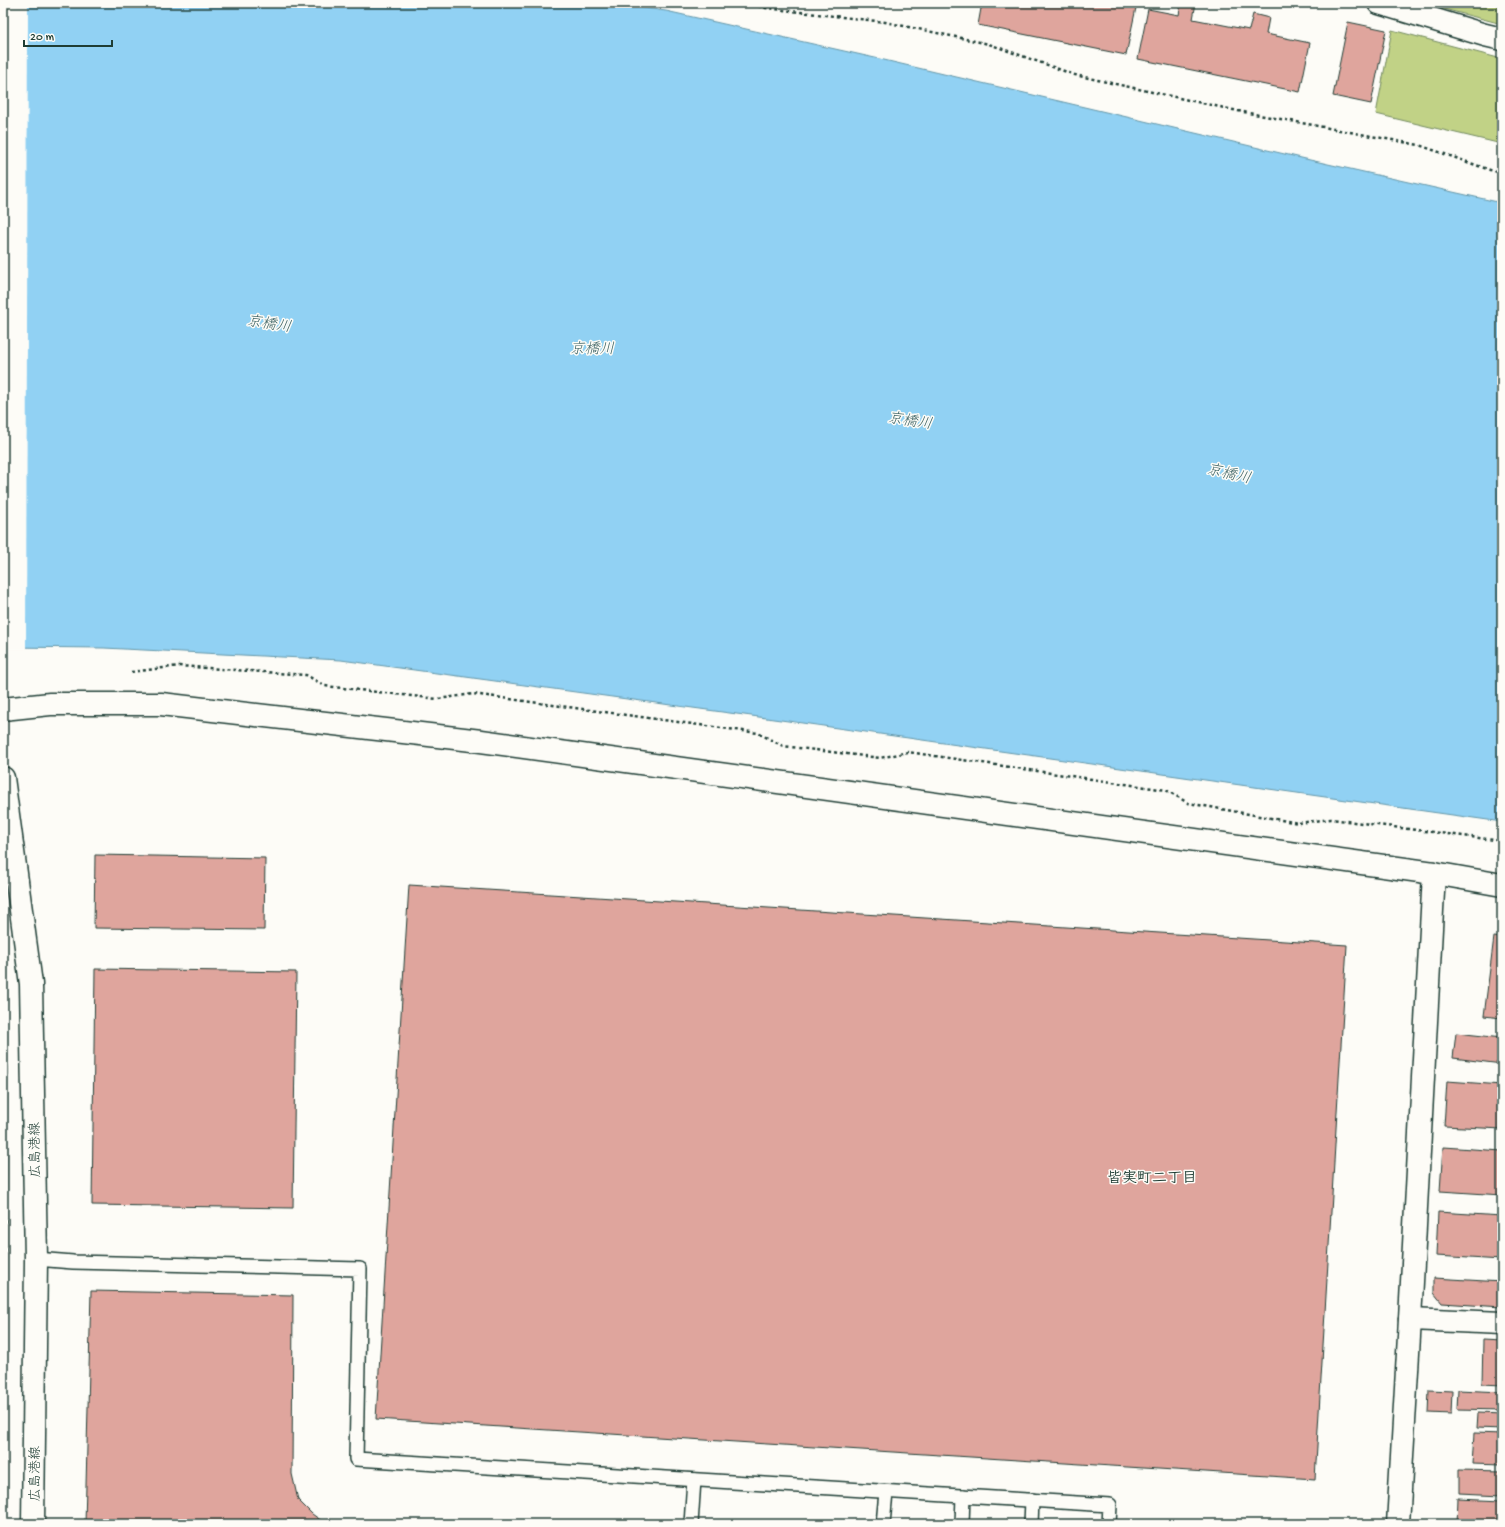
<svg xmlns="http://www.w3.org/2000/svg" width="1505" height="1527" viewBox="0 0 1505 1527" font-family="'Gochi Hand','Klee One',sans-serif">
<rect width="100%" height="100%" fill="#fdfcf7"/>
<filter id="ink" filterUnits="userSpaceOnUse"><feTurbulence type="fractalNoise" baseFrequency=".025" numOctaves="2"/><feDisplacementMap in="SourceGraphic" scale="8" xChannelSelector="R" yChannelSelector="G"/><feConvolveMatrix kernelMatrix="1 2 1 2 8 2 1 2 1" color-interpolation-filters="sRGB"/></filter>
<g filter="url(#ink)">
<g fill="#c1d286" stroke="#70885d">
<polygon points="1421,3 1502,3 1502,24"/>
<polygon points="1392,30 1502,59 1502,144 1376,114"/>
</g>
<polygon fill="#91d1f3" stroke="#6396a7" points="3,3 609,3 666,11 884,60 1310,160 1502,203 1502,822 788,721 341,660 104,648 3,647"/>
<polygon fill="#fdfcf7" points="3,3 28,3 26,649 3,649"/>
<g fill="#dfa59d" stroke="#1f3d34">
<polygon points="982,3 1137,3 1126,55 978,25"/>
<polygon points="1181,3 1196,3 1193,19 1249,30 1253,14 1269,18 1266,34 1310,43 1300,92 1138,59 1148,9 1179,15"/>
<polygon points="1348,22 1386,30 1371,104 1333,96"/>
<polygon points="95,855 265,858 264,930 94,928"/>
<polygon points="409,885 1347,945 1315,1479 376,1419"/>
<polygon points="1494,937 1502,938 1502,1018 1484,1016"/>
<polygon points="95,969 296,972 293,1208 92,1205"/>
<polygon points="1456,1033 1502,1038 1502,1064 1453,1058"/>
<polygon points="1447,1081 1502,1085 1502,1129 1444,1126"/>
<polygon points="1443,1147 1502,1151 1502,1195 1440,1191"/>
<polygon points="1438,1212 1502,1216 1502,1260 1436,1256"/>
<polygon points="1434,1278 1502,1282 1502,1307 1442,1303 1434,1293"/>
<polygon points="91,1291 293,1295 292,1474 298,1500 312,1514 326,1524 85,1524"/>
<polygon points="1483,1340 1502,1341 1502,1385 1482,1384"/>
<polygon points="1429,1390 1452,1391 1451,1414 1428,1413"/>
<polygon points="1458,1390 1502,1392 1502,1410 1457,1409"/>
<polygon points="1478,1413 1502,1414 1502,1429 1477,1428"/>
<polygon points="1474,1433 1502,1434 1502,1465 1472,1464"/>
<polygon points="1459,1470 1502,1471 1502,1495 1459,1493"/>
<polygon points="1458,1498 1502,1500 1502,1524 1457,1524"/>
</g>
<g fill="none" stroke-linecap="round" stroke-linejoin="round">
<defs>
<g id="lane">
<polyline points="36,1259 73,1262 360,1269 356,1459 1110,1505 1109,1524"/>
<polyline points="691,1524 694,1480"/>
<polyline points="883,1524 886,1492"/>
<polyline points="962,1524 963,1496"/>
<polyline points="1031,1524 1032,1500"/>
</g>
<g id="street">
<polyline points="1379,3 1485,35 1502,39"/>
<polyline points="1410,1319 1502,1323"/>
</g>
<g id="secondary">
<polyline points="3,709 50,704 161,704 481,741 1434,873 1502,885"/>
<polyline points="3,778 31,984 36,1259 33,1524"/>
<polyline points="1398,1524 1410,1319 1434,873"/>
</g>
</defs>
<use href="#lane" stroke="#1f3d34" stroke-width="16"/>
<use href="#street" stroke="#1f3d34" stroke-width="25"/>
<use href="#secondary" stroke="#1f3d34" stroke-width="25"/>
<g stroke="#1f3d34" stroke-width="2.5" stroke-dasharray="3 3" stroke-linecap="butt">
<polyline points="747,3 766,8 885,22 989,44 1075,75 1238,111 1419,145 1490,170 1502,173"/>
<polyline points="131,672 179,666 306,675 325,686 438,699 473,694 758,733 783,746 880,758 908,752 1166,790 1188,803 1298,823 1331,819 1502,841"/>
</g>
<use href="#lane" stroke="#fdfcf7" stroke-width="13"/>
<use href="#street" stroke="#fdfcf7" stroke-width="22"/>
<use href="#secondary" stroke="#fdfcf7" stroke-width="22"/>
<polyline stroke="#1f3d34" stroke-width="1" points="3,1006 7,1069 5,1524"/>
</g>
</g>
<g text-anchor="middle" stroke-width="3" stroke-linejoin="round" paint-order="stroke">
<g font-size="14" fill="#1f3d34" stroke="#fdfcf7">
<text transform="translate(34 1150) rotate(-91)" y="5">広島港線</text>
<text transform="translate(34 1474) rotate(-90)" y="5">広島港線</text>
</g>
<g font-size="15" font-style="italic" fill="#3c6264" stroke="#fdfcf7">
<text transform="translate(269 323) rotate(9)" y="5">京橋川</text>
<text x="592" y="353">京橋川</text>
<text transform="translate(910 420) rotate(9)" y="5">京橋川</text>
<text transform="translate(1229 473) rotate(13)" y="5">京橋川</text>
</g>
<g font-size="15" font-weight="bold" fill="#1f3d34" stroke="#fdfcf7">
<text x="1152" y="1182">皆実町二丁目</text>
</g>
</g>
<rect width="1505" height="1527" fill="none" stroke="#fdfcf7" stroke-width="16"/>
<rect x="8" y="8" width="1489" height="1511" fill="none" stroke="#1f3d34" stroke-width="1.5" filter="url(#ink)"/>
<path d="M24 40v6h88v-6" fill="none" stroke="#1f3d34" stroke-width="2"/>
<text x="30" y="40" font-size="12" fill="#1f3d34" stroke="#fdfcf7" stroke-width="3" paint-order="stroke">20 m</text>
</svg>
